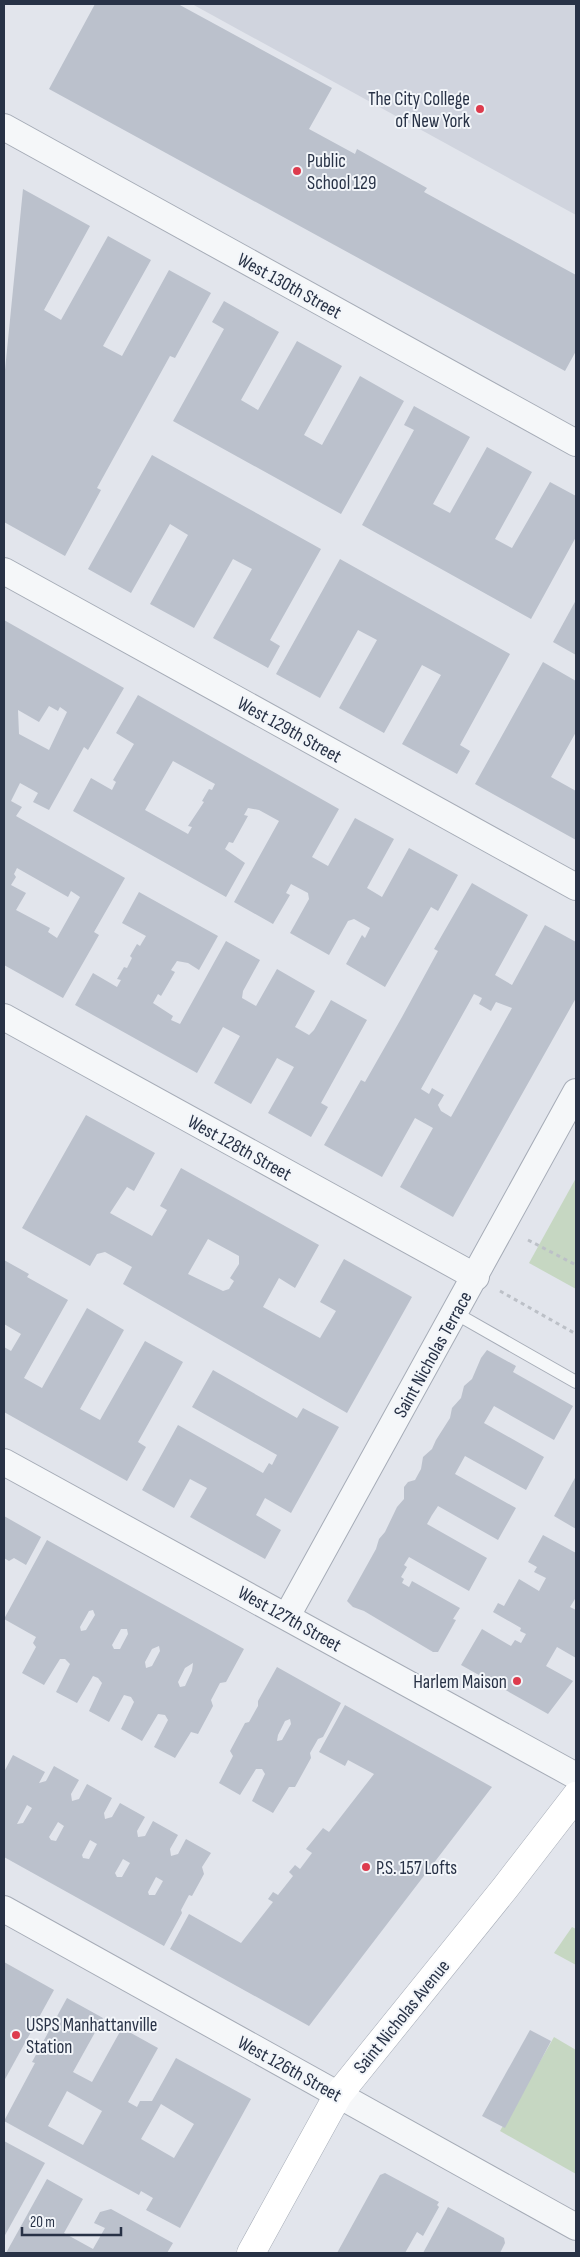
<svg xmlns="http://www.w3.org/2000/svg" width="580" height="2257" viewBox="0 0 580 2257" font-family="'Sofia Sans Condensed',sans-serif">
<rect width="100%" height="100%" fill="#e2e5ec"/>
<polygon fill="#d0d4de" points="192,4 576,4 576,215"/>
<g fill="#c6d7c2">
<polygon points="576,1178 576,1289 529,1263"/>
<polygon points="572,1927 576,1929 576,1965 554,1953"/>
<polygon points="554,2037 576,2050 576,2174 500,2131"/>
</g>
<g fill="#bbc1cc" fill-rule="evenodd">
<polygon points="95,4 178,4 332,88 309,129 355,154 357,149 427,188 424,192 576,275 576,351 565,371 49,89"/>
<polygon points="23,189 90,226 44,310 61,320 108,236 151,260 103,346 122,356 169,270 211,293 175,358 170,356 97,488 101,490 65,556 4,522 4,380"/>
<polygon points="224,301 279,332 241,400 258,410 297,341 342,366 304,435 322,445 360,376 404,401 341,514 173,421 224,329 212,322"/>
<polygon points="414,406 470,437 433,504 450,513 487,447 532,472 495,539 512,548 550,482 576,496 576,537 531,619 362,525 414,430 404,425"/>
<polygon points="152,455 321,549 270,640 280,646 268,668 213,638 252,569 233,559 194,628 150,604 188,535 170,524 131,593 88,569"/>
<polygon points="340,559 510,654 460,745 470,751 457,774 402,744 441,675 422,665 384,733 339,708 377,640 358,630 320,698 276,674"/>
<polygon points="576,600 576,655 553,642"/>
<path d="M4 620 124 688 88 750 84 747 49 810 33 802 38 793 20 783 11 801 22 807 16 816 125 878 94 932 99 935 63 998 4 965ZM49 706 58 711 60 707 67 712 49 750 19 734 18 710 39 722ZM17 868 68 897 71 891 80 897 57 938 48 932 50 928 16 910 26 893 11 885 16 877 14 874Z"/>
<polygon points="543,662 576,681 576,732 551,777 576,791 576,840 475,784"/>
<path d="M138 695 339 809 312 857 328 866 355 818 394 839 367 888 382 897 409 848 458 875 438 911 431 907 385 987 346 964 362 935 365 938 370 928 354 919 348 921 329 955 290 933 309 899 308 893 291 884 286 893 290 895 273 924 234 902 279 821 259 810 248 808 244 815 248 816 233 843 229 842 225 849 245 863 226 897 73 811 91 778 112 790 116 782 113 780 134 744 116 733ZM173 761 215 784 212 790 209 789 202 801 204 802 188 826 192 827 188 834 145 810Z"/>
<path d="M472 883 528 915 495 975 512 985 545 925 576 942V998L453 1217 400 1187 433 1128 415 1118 382 1177 324 1145 361 1080 365 1082 402 1017 438 951 434 949ZM474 994 482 998 479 1004 491 1011 496 1002 512 1008 451 1117 441 1111 438 1105 444 1095 432 1088 429 1094 421 1089Z"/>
<polygon points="139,892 218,936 199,970 188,963 177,961 171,970 175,972 161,996 158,994 153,1003 173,1016 171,1020 180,1024 226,941 260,960 243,991 242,998 256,1006 277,969 315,991 295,1027 309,1035 314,1030 331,1000 367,1020 321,1103 328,1107 311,1137 268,1113 294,1067 277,1058 251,1104 214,1083 240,1036 223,1027 197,1073 75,1005 93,973 117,987 121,980 117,979 124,967 127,968 132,958 130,956 137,944 140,946 146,936 122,923"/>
<path d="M86 1115 155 1153 134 1191 127 1187 110 1213 152 1236 167 1210 160 1206 181 1168 319 1245 295 1288 279 1278 263 1307 320 1338 336 1311 320 1302 344 1259 412 1297 347 1413 123 1284 132 1267 105 1252 97 1254 90 1266 22 1228ZM208 1239 239 1256V1264L230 1278 234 1281 229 1289 223 1291 188 1274Z"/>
<polygon points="4,1260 29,1274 27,1277 68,1300 24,1378 42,1388 87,1308 124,1330 80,1409 100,1420 145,1341 183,1362 138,1442 146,1447 127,1481 4,1412 4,1347 11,1351 21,1334 4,1324"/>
<polygon points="487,1350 516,1366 513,1372 573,1406 554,1440 494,1406 484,1423 544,1457 526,1490 465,1456 455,1474 516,1508 498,1540 438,1506 432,1515 427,1524 487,1558 469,1591 409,1557 404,1565 407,1567 401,1577 404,1579 402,1583 409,1587 412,1581 460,1608 453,1619 456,1620 438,1652 433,1652 364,1611 353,1607 347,1601 376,1549 379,1539 385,1532 397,1507 404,1499 404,1487 408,1482 415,1480 421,1469 423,1457 432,1449 436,1440 450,1418 452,1408 461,1398 464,1386 472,1379 481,1358"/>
<polygon points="213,1370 297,1418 303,1408 339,1427 291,1513 265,1498 256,1515 281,1530 265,1559 190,1517 207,1488 190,1479 174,1508 142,1490 178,1425 263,1473 269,1463 272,1465 277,1455 192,1407"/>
<polygon points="576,1476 576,1529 554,1516"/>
<polygon points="4,1516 41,1537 26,1565 14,1558 9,1561 4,1558"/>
<polygon points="543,1535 576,1553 576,1600 575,1599 570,1607 576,1610 576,1658 557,1647 546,1666 573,1681 548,1714 461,1665 482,1629 511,1646 515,1640 521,1643 526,1634 520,1631 521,1628 493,1612 498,1603 504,1606 519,1579 539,1591 546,1578 534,1572 537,1567 528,1562"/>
<path d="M47 1540 244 1649 226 1682 220 1683 211 1700 213 1706 198 1734 191 1732 175 1758 154 1747 168 1720 165 1715 158 1714 142 1741 121 1729 134 1702 131 1697 124 1695 109 1722 89 1711 102 1683 98 1678 93 1676 77 1703 56 1692 70 1664 65 1659H60L44 1685 22 1673 36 1647 33 1643 36 1637 4 1619ZM93 1610 95 1615 86 1630 81 1631 80 1627 89 1611ZM121 1629H127L128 1634 120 1649H114L112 1645ZM159 1646 160 1651 152 1666 146 1668 145 1662 152 1649ZM193 1663 192 1671 185 1686 180 1687 178 1682 185 1668Z"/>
<path d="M277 1667 341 1703 323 1737 318 1739 310 1753 311 1758 295 1787H289L273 1813 252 1801 265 1774 262 1769H256L240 1795 219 1783 233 1756 230 1751 245 1723 249 1722 258 1706V1701ZM290 1719 291 1724 282 1740 277 1741 278 1735 285 1721Z"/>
<polygon points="345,1705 492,1787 309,2026 170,1949 189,1914 241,1943 273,1902 268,1899 273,1892 278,1895 293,1876 289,1872 295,1865 300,1869 312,1853 306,1849 323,1828 329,1832 374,1774 348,1760 345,1766 319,1752"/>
<path d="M13 1755 45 1772 39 1783 46 1781 54 1766 79 1780 71 1794 72 1801 79 1799 87 1784 112 1798 104 1813 105 1819 112 1817 120 1803 145 1817 137 1831 138 1837 145 1836 153 1821 178 1835 170 1849 171 1856 178 1854 186 1839 211 1853 202 1867 204 1874 192 1896 189 1895 181 1910 182 1913 164 1946 4 1857V1772ZM27 1805 32 1808 23 1823 17 1824ZM58 1822 64 1826 56 1841 51 1840 49 1837ZM90 1840 97 1844 89 1859 83 1858 82 1855ZM123 1859 130 1863 122 1877H117L115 1873ZM156 1877 163 1881 155 1895H149L148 1892Z"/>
<polygon points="4,1962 54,1990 4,2081"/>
<path d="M67 1998 103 2018 73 2072 92 2082 122 2028 158 2048 128 2102 137 2107 140 2101H152L176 2058 251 2099 180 2228 146 2210 153 2198 141 2191 139 2195 4 2121 35 2063 32 2062ZM67 2091 102 2111 83 2145 48 2126ZM161 2104 194 2124 174 2158 141 2139Z"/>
<polygon points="530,2030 551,2041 505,2128 482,2116"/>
<polygon points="4,2141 45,2163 4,2237"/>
<polygon points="385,2173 439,2202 437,2205 439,2207 423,2236 417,2232 405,2253 337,2253 380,2175"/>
<polygon points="47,2179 83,2199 64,2233 93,2249 105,2228 94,2223 100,2212 111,2209 173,2243 167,2253 6,2253"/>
<polygon points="448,2207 504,2238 505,2243 500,2253 423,2253"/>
</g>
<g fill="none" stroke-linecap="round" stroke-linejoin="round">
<defs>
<polyline id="service" points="455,1313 576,1382"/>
<g id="minor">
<polyline points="4,127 576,443"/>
<polyline points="4,571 576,887"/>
<polyline points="4,1017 476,1277"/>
<polyline points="4,1462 576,1776"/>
<polyline points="287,1616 576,1092"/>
<polyline points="4,1909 576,2227"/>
</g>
<polyline id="secondary" points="251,2253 338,2095 505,1888 576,1796"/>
</defs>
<use href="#service" stroke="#a6acb7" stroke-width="14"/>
<use href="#minor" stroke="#a6acb7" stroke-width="28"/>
<use href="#secondary" stroke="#a6acb7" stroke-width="29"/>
<g stroke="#bcc0c7" stroke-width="3" stroke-dasharray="4 4" stroke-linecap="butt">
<polyline points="528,1240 576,1265"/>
<polyline points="500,1291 576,1334"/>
</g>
<use href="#service" stroke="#f5f7f9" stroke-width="12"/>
<use href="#minor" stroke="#f5f7f9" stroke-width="26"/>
<use href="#secondary" stroke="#fff" stroke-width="28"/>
</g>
<g fill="#dd3b4d" stroke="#f2f5f9" stroke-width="2">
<circle cx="480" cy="109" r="5"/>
<circle cx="297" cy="171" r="5"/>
<circle cx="517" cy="1681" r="5"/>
<circle cx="366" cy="1867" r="5"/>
<circle cx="16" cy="2035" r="5"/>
</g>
<g text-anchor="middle" stroke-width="4" stroke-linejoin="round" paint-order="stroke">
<g font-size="19" fill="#283246" stroke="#f2f5f9" text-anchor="start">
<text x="470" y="105" text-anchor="end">The City College<tspan x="470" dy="22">of New York</tspan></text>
<text x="307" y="167">Public<tspan x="307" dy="22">School 129</tspan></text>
<text x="507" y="1688" text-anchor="end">Harlem Maison</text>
<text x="376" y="1874">P.S. 157 Lofts</text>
<text x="26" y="2031">USPS Manhattanville<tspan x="26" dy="22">Station</tspan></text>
</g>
<g font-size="19" fill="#283246" stroke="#f2f5f9">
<text transform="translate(290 285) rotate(29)" y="7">West 130th Street</text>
<text transform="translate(290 729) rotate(29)" y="7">West 129th Street</text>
<text transform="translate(240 1147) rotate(29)" y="7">West 128th Street</text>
<text transform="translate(432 1354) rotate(-61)" y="7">Saint Nicholas Terrace</text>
<text transform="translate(290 1618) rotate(29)" y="7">West 127th Street</text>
<text transform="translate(401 2016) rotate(-51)" y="7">Saint Nicholas Avenue</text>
<text transform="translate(290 2068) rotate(29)" y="7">West 126th Street</text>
</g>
</g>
<rect width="580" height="2257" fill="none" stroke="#283246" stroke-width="10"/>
<path d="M22 2227v8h99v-8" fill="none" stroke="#283246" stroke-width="2.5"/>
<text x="30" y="2227" font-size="15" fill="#283246" stroke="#f2f5f9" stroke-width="4" paint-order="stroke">20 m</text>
</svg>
